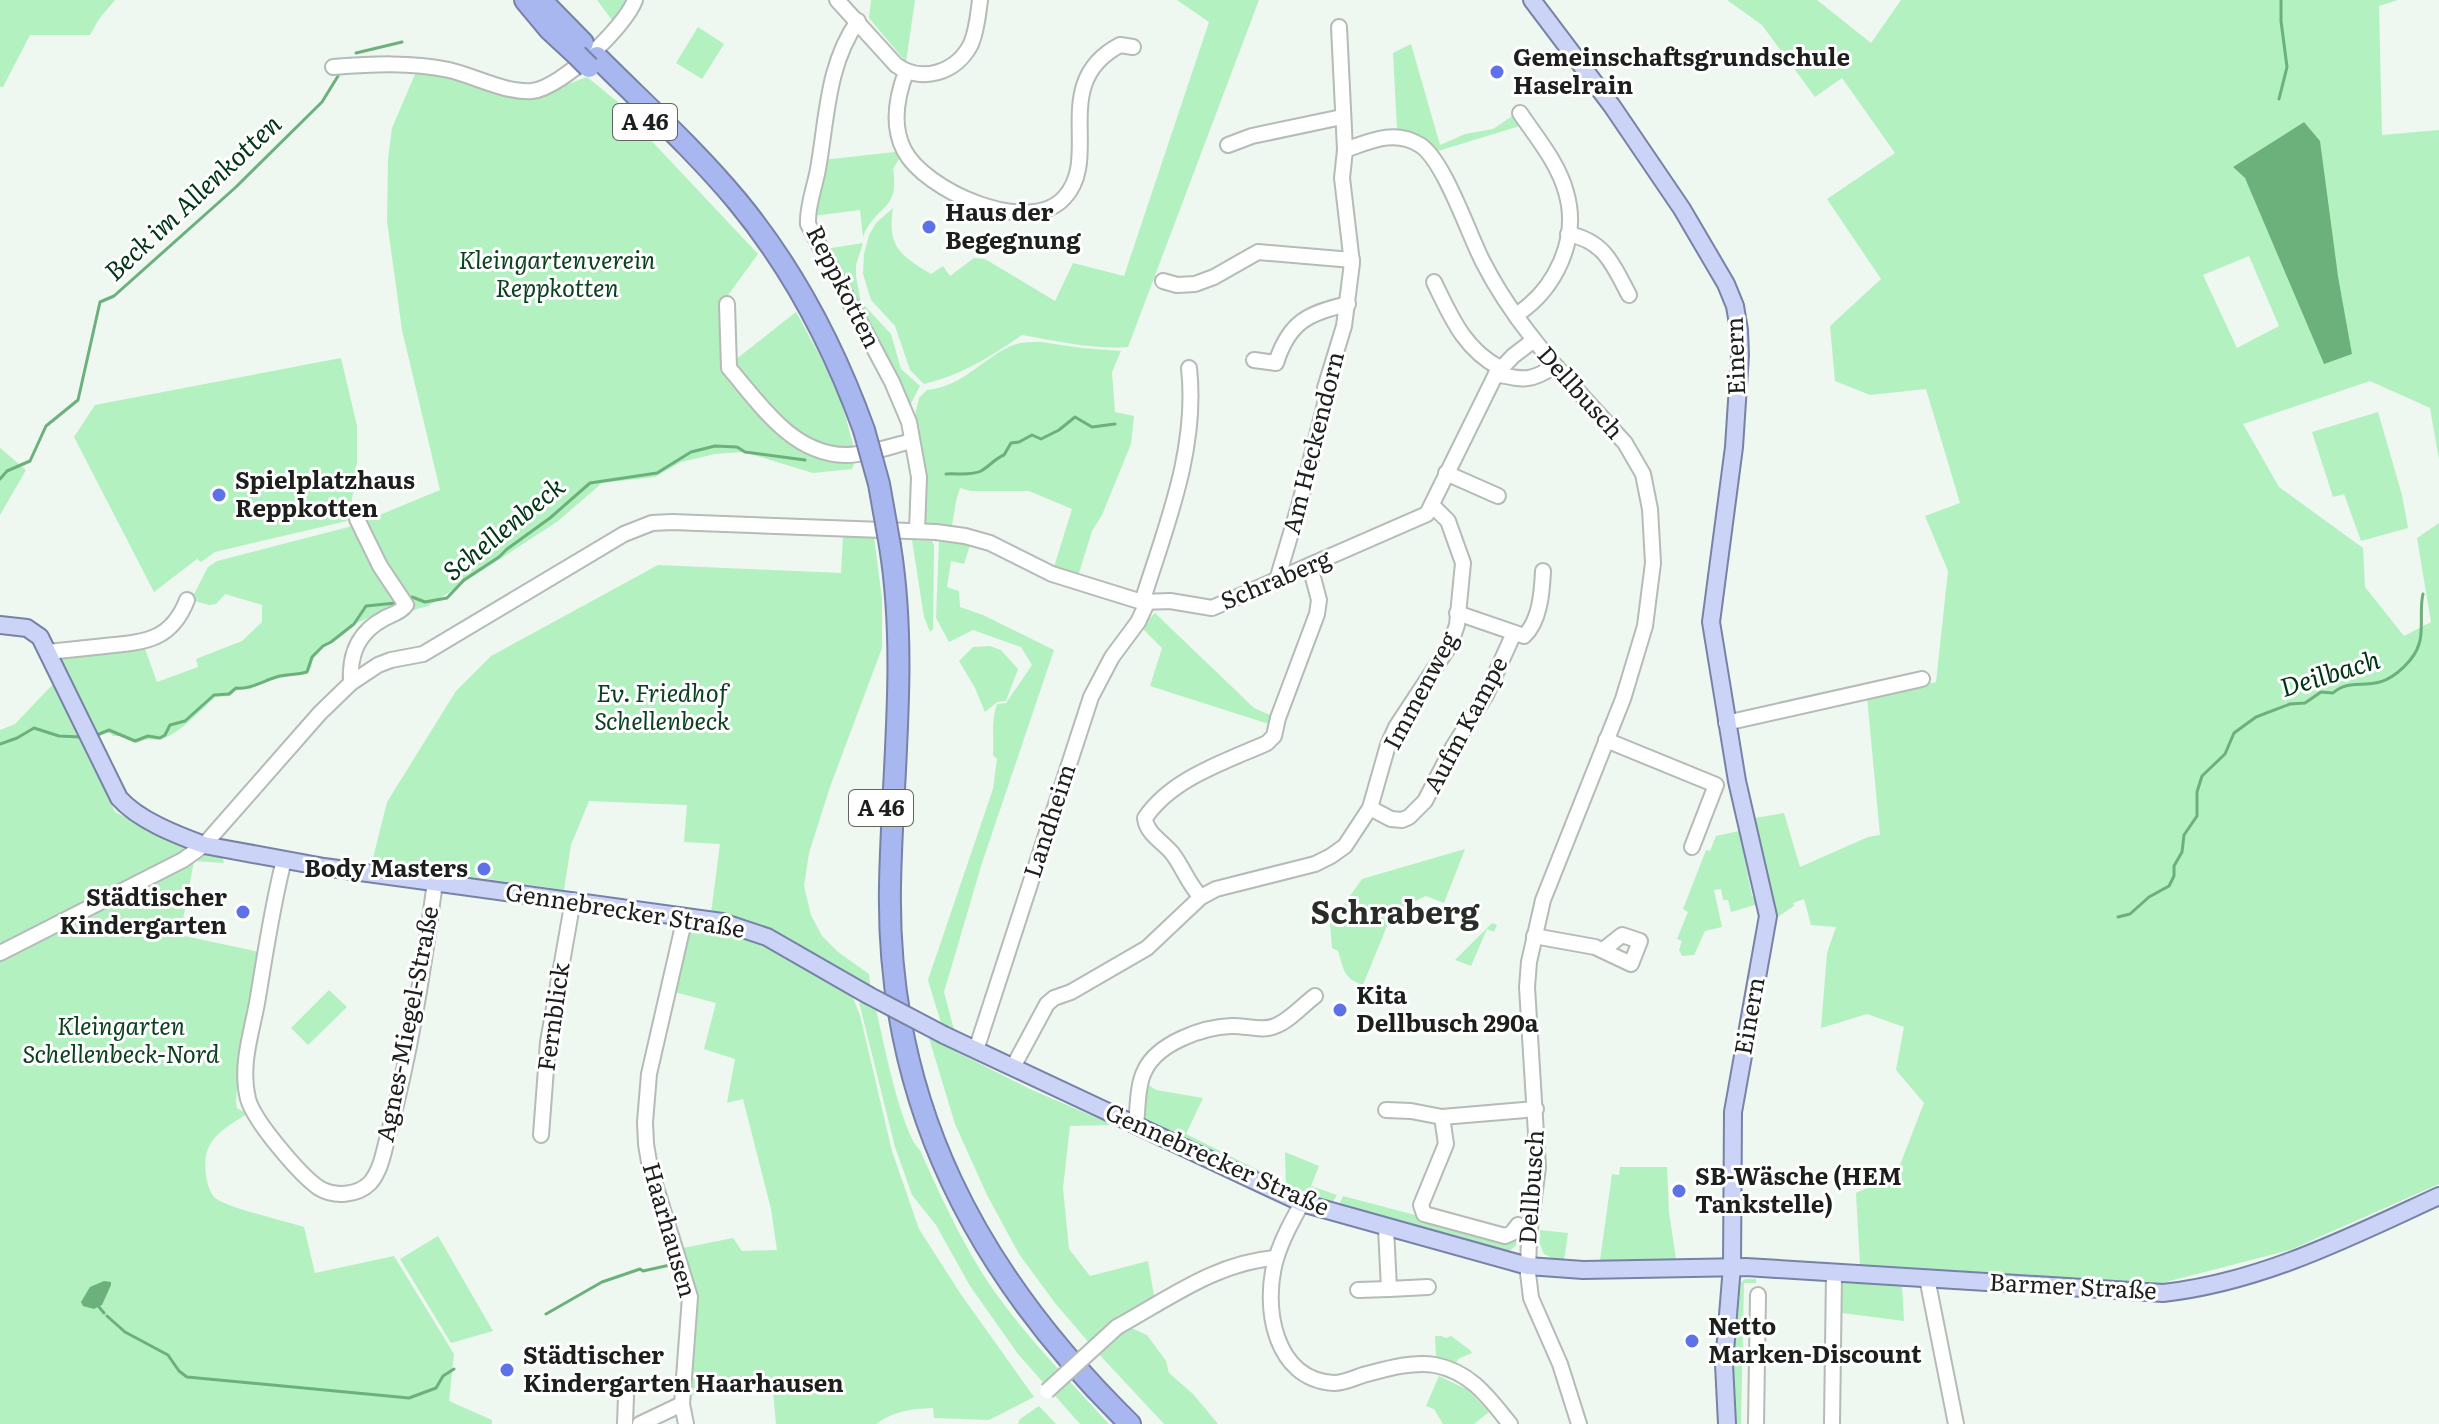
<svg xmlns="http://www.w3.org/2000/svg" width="2439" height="1424" viewBox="0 0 2439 1424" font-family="Literata,serif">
<rect width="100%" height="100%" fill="#eff7f1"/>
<g fill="#b3f1c0" fill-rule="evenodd">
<polygon points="0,0 115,0 99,19 90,35 30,35 3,87 0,87"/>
<polygon points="597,0 629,0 615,24"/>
<polygon points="871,0 915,0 906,62 869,18"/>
<path d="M1177 0H1259L1128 347C1095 350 1057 341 1022 335 992 356 960 376 924 384L910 370 895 326 871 300 863 274 864 254 869 235 876 223 893 208C887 247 900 255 931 274L943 266 950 276 974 258 985 259 1055 301 1073 263 1124 276 1209 22Z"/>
<path d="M1727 0H1817L1871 43 1901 0H2398L2379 6 2382 135 2439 130V460L2430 408 2370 381 2243 424 2279 487 2363 548 2365 587 2404 636 2431 622 2417 538 2439 523V1184L2290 1250 2158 1284 1860 1266 1856 1193 1896 1175 1924 1103 1896 1070 1904 1027 1867 1014 1821 1028 1827 953 1836 927 1811 925 1804 899 1793 903 1794 906 1776 918 1768 890 1755 818 1784 813 1800 867 1868 837 1880 835 1867 697 1936 682 1948 571 1925 516 1960 503 1926 389 1870 395 1835 381 1830 326 1881 279 1827 199 1895 153 1842 78 1815 97 1762 25ZM2304 122 2338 276 2352 355 2245 178 2233 167ZM2249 256 2279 326 2237 348 2203 275Z"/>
<polygon points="698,27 724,44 702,79 676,63"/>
<polygon points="1411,44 1440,145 1465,134 1493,129 1514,115 1523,125 1438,151 1423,138 1397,129 1393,53"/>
<polygon points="416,72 462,80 531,98 587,77 624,107 646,135 758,254 723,302 726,361 730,383 794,444 857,457 852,469 813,473 744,452 715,454 681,462 655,477 602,483 558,521 428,606 406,612 371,544 365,521 440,490 402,330 387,221 388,159 392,128"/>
<path d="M895 152 899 159 893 169C900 212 876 204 863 237L860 210 813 216 822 160Z"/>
<polygon points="863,243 856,265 856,276 861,302 891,334 901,369 920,386 909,407 825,249"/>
<path d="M796 312 821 358 842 404 854 448C799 456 761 401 735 360Z"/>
<path d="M1041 342 1082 348 1121 351 1112 372 1115 412 1134 416 1131 444 1102 515 1092 531 1078 576 1054 567 1072 509 1029 491H971L960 488 956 501 952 526 926 525V498L914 420 919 398 927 390C964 387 985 355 1016 344 1024 342 1033 342 1041 342Z"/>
<polygon points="341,358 357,426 357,461 350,515 347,521 215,552 201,562 197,559 154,592 74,437 95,405"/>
<polygon points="2378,412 2402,495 2408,528 2361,541 2344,494 2333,497 2312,432"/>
<polygon points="0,448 26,470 0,515"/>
<path d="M356 525 396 599 397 605 394 608 356 623 332 643 323 647 313 659 311 668 307 673 264 681 251 689 236 690 230 696 215 697C202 709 179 734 162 739 152 741 147 737 137 743L123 736H113L110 733H103L97 738 58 658 144 646 157 682 198 667 196 659 242 641 262 622V605L225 594 216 604 209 605 191 600 208 567 217 561Z"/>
<polygon points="843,536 874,537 882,599 882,648 830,787 809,853 804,886 811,915 822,936 838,952 869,974 870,985 774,930 747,920 711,913 720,844 684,842 687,805 589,801 571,845 564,890 372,862 387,802 456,691 491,656 658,565 841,573"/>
<polygon points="912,540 932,541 934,546 933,629 930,632 924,617"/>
<path d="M939 541 970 545 964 564 951 561 947 587 959 591 960 607 983 615 1054 650 982 863 944 992 954 1030 941 1023 928 980 993 789 997 759 993 755C994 737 991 721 997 704L1006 703 1032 665 1021 647 973 630 949 642 936 618Z"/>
<polygon points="1155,613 1254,708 1275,717 1272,725 1150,686 1162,648 1141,627"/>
<polygon points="990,646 1001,650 1018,669 1006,701 997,702 985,712 975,688 959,661 973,647"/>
<polygon points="55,682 115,812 189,848 189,850 0,949 0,730 15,724"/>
<polygon points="1739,831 1752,896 1757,899 1758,904 1731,912 1728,900 1723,900 1721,889 1714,890 1722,927 1705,931 1694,955 1682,956 1679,950 1682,941 1677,939 1688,912 1683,909 1706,850 1710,851 1716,836"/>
<path d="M1465 849 1444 903 1426 896 1393 911 1363 985C1343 978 1344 970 1338 951L1332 948 1330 924 1362 879Z"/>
<path d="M201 852 222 856 224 863 194 861 180 935 259 952 239 1067 236 1101 237 1108 247 1114C221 1130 201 1141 206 1175 207 1183 210 1193 215 1198 228 1208 285 1221 304 1227L315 1273 394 1256 454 1354 449 1401 492 1420V1424H0V957Z"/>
<polygon points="578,910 673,923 675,930 672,926 581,913 575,918"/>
<polygon points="1492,923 1497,925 1494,932 1487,929 1471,966 1455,960"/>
<path d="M691 926 729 931 757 941 844 986 853 998 860 1015 892 1151 919 1229 960 1293 1034 1397 989 1420 934 1418 933 1408C911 1409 894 1411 876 1424H776L773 1392 690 1395 698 1302 697 1290 683 1248 733 1238 742 1251 777 1250 771 1209 743 1099 727 1103 735 1059 704 1049 716 1003 674 992Z"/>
<polygon points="329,990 347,1007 308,1045 291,1028"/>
<path d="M859 1002 876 1009C883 1039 901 1132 920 1150 940 1195 961 1241 988 1282 1023 1334 1067 1378 1109 1424H1080L1018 1354 970 1286 936 1225 912 1195 895 1147Z"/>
<polygon points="929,1038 1030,1089 1113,1125 1070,1126 1063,1188 1069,1249 1090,1276 1148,1261 1155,1301 1091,1345 1055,1303 1019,1254 987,1195 955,1124"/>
<polygon points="1146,1083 1156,1090 1203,1098 1186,1134 1270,1176 1278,1184 1144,1121"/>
<polygon points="1285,1152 1319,1166 1311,1186 1337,1195 1331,1205 1286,1188"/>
<polygon points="1620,1167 1667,1167 1669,1212 1676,1259 1600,1260 1612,1174 1619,1175"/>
<path d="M1343 1196 1502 1238 1522 1224C1520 1235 1521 1246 1508 1251L1338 1207Z"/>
<polygon points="1540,1230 1568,1233 1564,1261 1556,1260 1544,1254 1539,1242"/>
<polygon points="438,1236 493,1331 451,1343 400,1259"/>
<polygon points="1745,1279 1756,1279 1756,1283 1744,1283 1741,1424 1734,1424 1733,1336 1738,1285"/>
<polygon points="1842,1283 1902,1286 1904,1321 1842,1313"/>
<polygon points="1127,1326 1147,1335 1166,1361 1169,1373 1193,1394 1218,1424 1164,1424 1096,1351"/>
<polygon points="1435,1336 1441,1336 1446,1338 1451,1336 1470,1350 1472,1353 1458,1359 1455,1365 1436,1358"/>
<polygon points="1439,1376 1468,1390 1489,1412 1474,1424 1443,1424 1434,1409 1426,1406"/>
<polygon points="1039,1406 1056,1424 1018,1424 1020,1419"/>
</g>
<g fill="#6cb07c">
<polygon points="2304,122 2320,141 2338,276 2352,354 2324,364 2245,178 2233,167"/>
<polygon points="104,1281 111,1282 111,1285 102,1305 94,1309 83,1306 81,1302 90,1287"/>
</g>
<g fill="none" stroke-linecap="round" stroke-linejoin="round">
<g stroke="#6cb07c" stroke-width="3">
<polyline points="356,53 402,42"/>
<polyline points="2279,99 2287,67 2281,21 2281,0"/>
<path d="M946 474C957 473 971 476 981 471 990 466 994 459 1004 455L1011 443 1019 442 1032 435 1041 439 1059 430 1075 417 1092 427 1115 424"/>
<polyline points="0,479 7,471 30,461 46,426 78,400 100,302 114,296 236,187 322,102 338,76 339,70"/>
<polyline points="407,600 412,597 425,602 447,598 464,580 499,557 507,549 550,518 590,483 657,473 691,452 715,446 737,447 745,452 805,460"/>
<path d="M97 735 109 730 135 741 148 736 160 738 165 735 170 725 185 721 214 695 229 694 236 688C251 690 266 679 280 676 289 674 297 675 307 672L312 657 323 646 331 642 354 624 366 606 396 603"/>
<polyline points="0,744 17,738 34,728 59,736 81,737"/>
<path d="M2118 917 2130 914 2149 897 2169 886 2174 876V866L2182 852 2184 835 2197 816V792L2202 776 2225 754 2234 733 2256 717 2290 704 2305 703 2321 692 2333 693C2347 680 2362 687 2380 682 2395 678 2415 659 2419 644 2424 631 2419 610 2423 594"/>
<polyline points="99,1307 104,1313"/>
<polyline points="546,1314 602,1282 640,1269 643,1271 670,1265"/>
<polyline points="107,1316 125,1332 168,1355 179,1371 187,1377 409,1398 436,1388 443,1376 454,1369"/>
</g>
<defs>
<g id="minor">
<path d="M837 0 896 65C922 84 957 72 971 44 977 30 978 15 980 0"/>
<path d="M858 21C827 64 827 119 818 169 815 187 807 205 808 224L892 382 909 422 919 477 917 531"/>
<path d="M333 67C372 64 411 62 449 70 475 76 505 93 532 91 561 88 625 27 635 0"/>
<path d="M906 72C897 96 891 125 904 150 924 190 1028 237 1064 198 1103 157 1048 83 1120 45L1133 47"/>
<polyline points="1228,145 1252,136 1342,117"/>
<path d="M1345 150C1370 141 1395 129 1420 145 1444 160 1469 235 1483 262 1518 331 1574 386 1625 443L1643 474 1650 509 1653 563 1645 626 1623 699 1543 900 1529 962 1527 987 1538 1167 1529 1236 1528 1273 1531 1298 1560 1364 1579 1424"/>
<path d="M1568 234C1605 241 1613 265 1629 295"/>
<polyline points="1163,281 1177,285 1195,284 1214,277 1258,252 1352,260"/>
<path d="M1434 282C1451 317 1464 349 1500 368"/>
<path d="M727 304 729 368C760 404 792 454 845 455 867 455 891 446 912 441"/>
<path d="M1516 315C1555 290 1580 239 1566 192 1558 163 1537 138 1520 113"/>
<path d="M1254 360 1276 363C1289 322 1308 313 1348 304"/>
<path d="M1496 374C1524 380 1530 382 1555 366"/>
<polyline points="1446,473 1498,496"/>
<polyline points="1277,580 1299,506 1326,400 1325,388 1344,326 1352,263 1342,178 1345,150 1339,27"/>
<path d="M1142 602C1166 526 1198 449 1189 368"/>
<path d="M1457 613 1524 636C1540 621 1542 592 1543 571"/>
<path d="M48 652C67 650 86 648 105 646 145 642 171 641 187 600"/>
<path d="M351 683C349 654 358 632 385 618 393 614 401 612 406 605L380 566 357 519"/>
<polyline points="1726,723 1922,679"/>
<polyline points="1606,740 1716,785 1692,847"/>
<polyline points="1370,808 1391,819 1402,820 1409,817 1425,801 1453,747 1486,695 1514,633"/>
<path d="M284 860C272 906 265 956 257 1003 251 1035 240 1066 248 1099 254 1121 300 1175 319 1188 334 1197 357 1196 370 1183 382 1169 384 1149 389 1132 411 1051 424 965 435 882"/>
<path d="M1201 897C1188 884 1183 867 1172 853 1163 842 1146 833 1145 818 1172 778 1225 762 1267 743L1274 736 1278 718 1317 614 1319 600 1310 566"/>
<polyline points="685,917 649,1074 645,1122 646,1144 650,1168 690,1297 682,1404 686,1424"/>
<polyline points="1534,936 1595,947 1631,964 1640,941 1622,935 1603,950"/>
<polyline points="0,953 183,860 204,845 320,713 351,683 378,665 391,660 423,654 624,534 652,523 672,522 936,532 965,536 990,543 1052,574 1142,602 1170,601 1212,608 1427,514 1496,374 1513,356 1534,340"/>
<polyline points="976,1050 1091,697 1112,657 1138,622 1147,603"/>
<polyline points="1013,1067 1047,1004 1054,998 1071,992 1147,948 1201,897 1216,889 1315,864 1331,856 1345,846 1370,808 1388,745 1396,727 1450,645 1457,625 1463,563 1448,521 1432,505"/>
<polyline points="1386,1110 1411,1111 1442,1117 1536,1109"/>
<polyline points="1442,1117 1446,1144 1421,1205 1424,1214 1505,1236 1512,1233 1518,1225"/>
<path d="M1136 1125C1138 1108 1137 1085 1145 1070 1158 1043 1203 1027 1231 1026 1245 1025 1262 1032 1275 1026 1289 1021 1303 1005 1315 996"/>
<polyline points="541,1135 548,1042 573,900"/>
<path d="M1302 1203C1292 1221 1282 1239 1276 1259 1262 1306 1274 1380 1334 1383 1344 1383 1354 1378 1363 1375 1386 1369 1412 1361 1435 1365 1471 1372 1489 1398 1510 1424"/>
<polyline points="1386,1228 1389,1289 1428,1287"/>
<polyline points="1927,1278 1956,1424"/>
<polyline points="1358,1290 1389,1289"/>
<path d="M1117 1327C1168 1299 1217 1262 1276 1258"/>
<polyline points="625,1424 626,1396"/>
<polyline points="640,1424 682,1404"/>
<polyline points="1756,1424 1758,1295"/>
<polyline points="1832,1424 1834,1273"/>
</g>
<g id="major">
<polyline points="1532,0 1612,106 1682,209 1726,284 1735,306 1739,330 1740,355 1734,447 1711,622 1737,781 1768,916 1733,1112 1732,1266 1724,1364 1727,1424"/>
<path d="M0 625 27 628 40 637 119 798C138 820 177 835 204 845L324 867 722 922 767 937 868 995"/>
<path d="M944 1035 1302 1203 1528 1266 1583 1270 1746 1267 2163 1293C2262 1282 2350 1237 2439 1196"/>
</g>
<g id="highway">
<polyline points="525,0 550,30 577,55"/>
<polyline points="541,0 583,43"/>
<path d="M597 57C645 105 695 150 738 202 794 270 834 347 864 430"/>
<path d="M890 546C908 657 892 773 890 886 886 1104 977 1274 1130 1424"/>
</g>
</defs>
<use href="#minor" stroke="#b5bbb6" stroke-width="18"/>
<use href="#major" stroke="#7782a6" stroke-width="20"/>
<use href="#highway" stroke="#7782a6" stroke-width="24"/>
<use href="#minor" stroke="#fff" stroke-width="14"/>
<use href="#major" stroke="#cbd4f6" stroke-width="16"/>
<use href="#highway" stroke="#a8b7f0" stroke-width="20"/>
<defs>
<polyline id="minor-bridge" points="1047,1391 1117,1327"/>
<polyline id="major-bridge" points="868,995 944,1035"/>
<g id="highway-bridge">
<polyline points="577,55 589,67"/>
<polyline points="864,430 879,484 890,546"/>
</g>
</defs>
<use href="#minor-bridge" stroke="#b5bbb6" stroke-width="18" stroke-linecap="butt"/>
<use href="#major-bridge" stroke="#7782a6" stroke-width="20" stroke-linecap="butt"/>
<use href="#highway-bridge" stroke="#7782a6" stroke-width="24" stroke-linecap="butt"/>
<use href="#minor-bridge" stroke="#fff" stroke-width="14"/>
<use href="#major-bridge" stroke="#cbd4f6" stroke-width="16"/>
<use href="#highway-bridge" stroke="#a8b7f0" stroke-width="20"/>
</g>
<g fill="#5d71e8" stroke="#fff" stroke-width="3">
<circle cx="1497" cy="72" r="8"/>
<circle cx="929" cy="227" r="8"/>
<circle cx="219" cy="495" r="8"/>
<circle cx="484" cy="869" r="8"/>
<circle cx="243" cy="912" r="8"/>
<circle cx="1340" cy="1010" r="8"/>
<circle cx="1679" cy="1191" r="8"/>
<circle cx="1692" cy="1341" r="8"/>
<circle cx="507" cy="1370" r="8"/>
</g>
<g text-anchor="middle" stroke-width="6" stroke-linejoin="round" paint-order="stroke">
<g fill="#fff" stroke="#616261" stroke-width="2">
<rect x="613" y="104" width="64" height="36" rx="6"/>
<rect x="849" y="790" width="64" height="36" rx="6"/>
</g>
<g font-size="22" font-weight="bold" fill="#1d1f1d">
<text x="645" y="130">A 46</text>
<text x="881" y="816">A 46</text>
</g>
<g font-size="24" font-weight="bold" fill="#1d1f1d" stroke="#fff" text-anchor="start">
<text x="1513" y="66">Gemeinschaftsgrundschule<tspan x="1513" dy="28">Haselrain</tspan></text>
<text x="945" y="221">Haus der<tspan x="945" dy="28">Begegnung</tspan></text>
<text x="235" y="489">Spielplatzhaus<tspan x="235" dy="28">Reppkotten</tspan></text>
<text x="468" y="877" text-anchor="end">Body Masters</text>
<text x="227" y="906" text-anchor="end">Städtischer<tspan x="227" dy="28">Kindergarten</tspan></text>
<text x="1356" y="1004">Kita<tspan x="1356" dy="28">Dellbusch 290a</tspan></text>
<text x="1695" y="1185">SB-Wäsche (HEM<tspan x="1695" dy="28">Tankstelle)</tspan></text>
<text x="1708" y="1335">Netto<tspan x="1708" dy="28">Marken-Discount</tspan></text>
<text x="523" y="1364">Städtischer<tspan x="523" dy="28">Kindergarten Haarhausen</tspan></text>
</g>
<g font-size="24" font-style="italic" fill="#0c411f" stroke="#fff">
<text x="557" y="269">Kleingartenverein<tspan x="557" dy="28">Reppkotten</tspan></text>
<text x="662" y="702">Ev. Friedhof<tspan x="662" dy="28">Schellenbeck</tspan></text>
<text x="121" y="1035">Kleingarten<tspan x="121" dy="28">Schellenbeck-Nord</tspan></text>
</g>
<g font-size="24" fill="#1d1f1d" stroke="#fff">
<text transform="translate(843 287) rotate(63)" y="8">Reppkotten</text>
<text transform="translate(1736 356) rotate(-92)" y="8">Einern</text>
<text transform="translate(1580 393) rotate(48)" y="8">Dellbusch</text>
<text transform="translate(1314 443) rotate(-76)" y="8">Am Heckendorn</text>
<text transform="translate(1276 580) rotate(-23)" y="8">Schraberg</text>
<text transform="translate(1421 691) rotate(-62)" y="8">Immenweg</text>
<text transform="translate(1466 725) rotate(-62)" y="8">Aufm Kampe</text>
<text transform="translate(1050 821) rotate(-72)" y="8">Landheim</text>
<text transform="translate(625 911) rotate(9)" y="8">Gennebrecker Straße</text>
<text transform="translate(1750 1016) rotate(-80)" y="8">Einern</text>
<text transform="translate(554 1017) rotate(-82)" y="8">Fernblick</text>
<text transform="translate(408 1024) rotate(-79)" y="8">Agnes-Miegel-Straße</text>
<text transform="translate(1217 1160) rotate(24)" y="8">Gennebrecker Straße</text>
<text transform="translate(1532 1187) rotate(-86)" y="8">Dellbusch</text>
<text transform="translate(669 1230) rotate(74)" y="8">Haarhausen</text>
<text transform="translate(2073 1287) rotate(3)" y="8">Barmer Straße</text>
</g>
<g font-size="26" font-style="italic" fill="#003514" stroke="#fff">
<text transform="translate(193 198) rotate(-43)" y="9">Beck im Allenkotten</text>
<text transform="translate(504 529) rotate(-39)" y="9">Schellenbeck</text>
<text transform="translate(2330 674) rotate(-17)" y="9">Deilbach</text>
</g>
<g font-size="32" font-weight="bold" fill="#282d29" stroke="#fff">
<text x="1395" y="924">Schraberg</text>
</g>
</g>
</svg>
